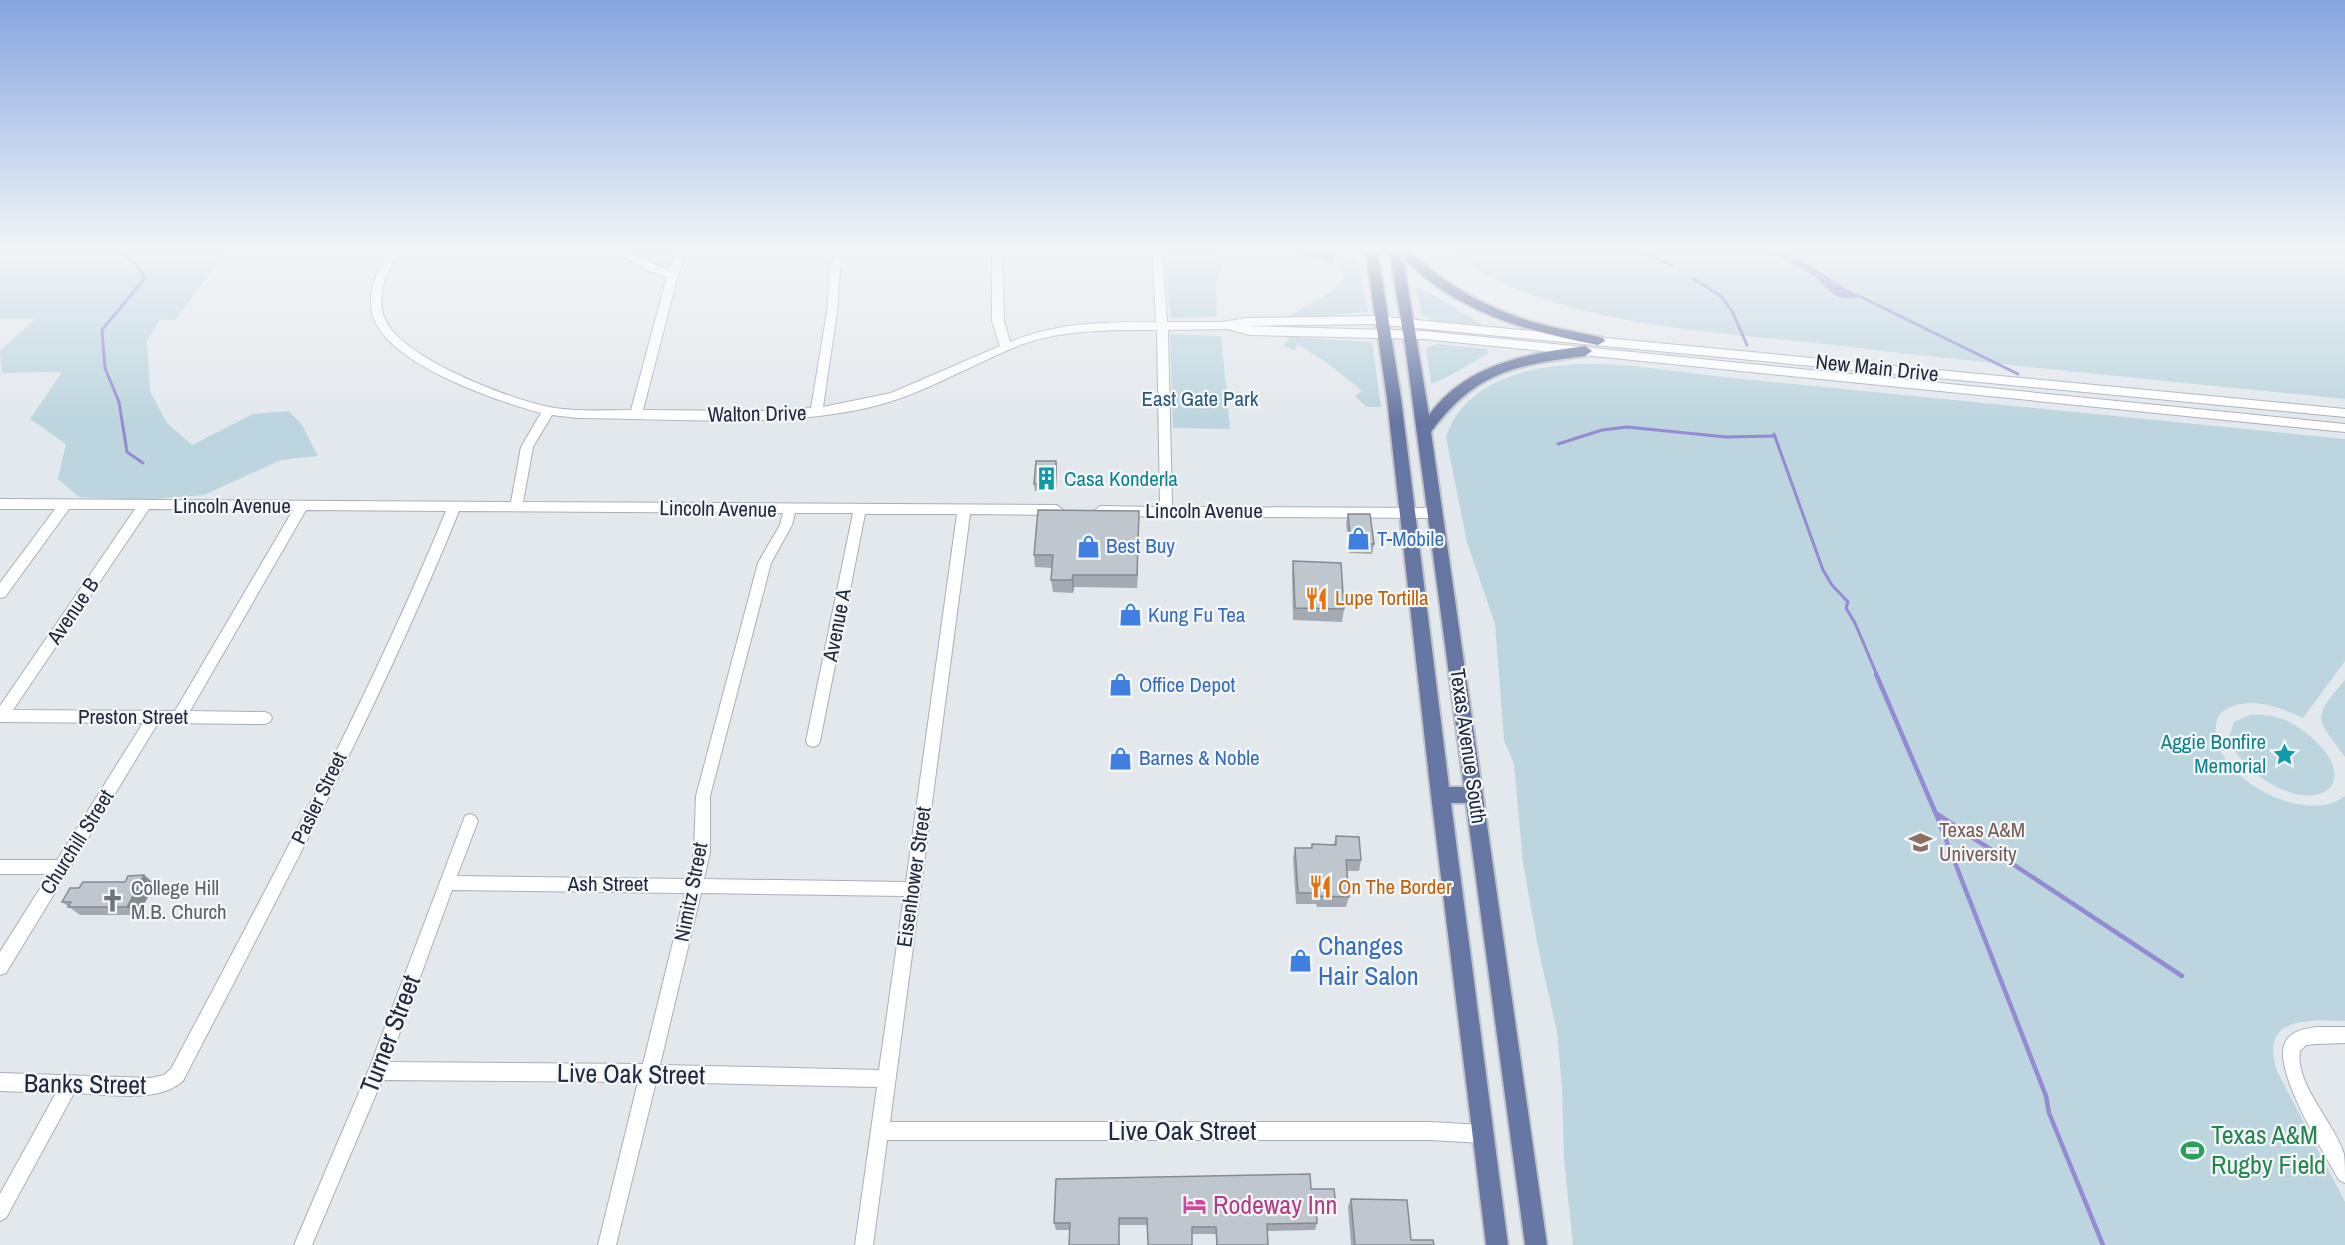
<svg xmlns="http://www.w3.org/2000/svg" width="2345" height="1245" viewBox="0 0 2345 1245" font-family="'Archivo Narrow',sans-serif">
<rect width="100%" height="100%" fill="#e3e8ed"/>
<g fill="#bcd5de">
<polygon points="0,248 230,248 175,320 159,320 147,341 150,391 167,423 192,445 253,414 289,411 302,425 318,456 281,460 204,495 141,500 79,497 58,479 66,444 30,419 62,372 2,373 0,351 35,319 0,319"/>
<path d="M624 248H677C674 258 672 265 660 266Z"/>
<polygon points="1172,248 1220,248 1222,270 1216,284 1217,317 1171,318 1164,256"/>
<path d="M1451 248H2345V399C2177 382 2009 366 1842 346 1757 336 1669 332 1586 311 1548 302 1475 279 1451 248Z"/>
<polygon points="1356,250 1368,312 1283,319 1333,291 1346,275 1336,268"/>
<polygon points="1416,288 1423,289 1483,325 1432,320 1422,315"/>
<polygon points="1170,334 1221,336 1230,429 1173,428"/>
<path d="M1289 337 1372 342 1381 407H1366L1355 396 1362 391C1342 374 1322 358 1298 345L1294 350 1284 346Z"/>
<path d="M1438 344 1487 349 1488 354C1475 360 1441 383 1431 383L1426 348Z"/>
<path d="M1591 364 1625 365 1732 378 2345 439V661L2303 718C2278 706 2242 693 2219 715 2195 768 2303 830 2345 796V1021C2308 1020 2259 1016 2277 1071L2345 1202V1245H1573L1564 1159 1562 1087 1557 1032 1538 947 1523 863 1514 764 1504 740 1495 624 1467 542 1446 437C1466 378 1536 364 1591 364Z"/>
<path d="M2345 680V757C2316 716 2311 720 2345 680Z"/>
<path d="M2250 715C2261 714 2272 715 2282 719 2302 726 2345 759 2332 785 2307 817 2237 770 2229 738L2234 722Z"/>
</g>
<path fill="#958bd2" d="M1758 248C1799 248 1826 282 1862 297 1827 303 1832 287 1809 273 1793 263 1775 255 1758 248Z"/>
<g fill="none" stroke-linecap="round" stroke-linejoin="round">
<g stroke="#958bd2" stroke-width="3">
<polyline points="114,248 136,264 145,278 102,330 105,368 119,402 127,452 143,463"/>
<polyline points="1644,248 1651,257 1672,265"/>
<polyline points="1694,279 1722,297 1732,311 1747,345"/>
<polyline points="1857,295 2018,374"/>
<polyline points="1774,434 1823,570 1832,585 1848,602 1846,608 1855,623 1877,675"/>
<polyline points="1558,444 1602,430 1627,427 1726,437 1775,436"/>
</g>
<g stroke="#958bd2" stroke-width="4.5">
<polyline points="1876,674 1936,814 2046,1096 2049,1113 2103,1245"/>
<polyline points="1937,814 2182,976"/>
</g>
<defs>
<g id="minor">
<path d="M390 248H400C389 268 375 294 384 317 398 357 509 399 549 407 576 412 604 410 631 410L667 277 652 272 606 248H619L669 271 678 248H688L678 275 643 410 760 411 811 408 827 312 830 270 836 248H846L840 270 837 312 823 407 891 393 1000 346 992 321V248H1002L1004 321 1010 342C1056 322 1107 322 1156 322L1152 248H1162L1167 322H1223L1246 318 1375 316 2345 409V417L1375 324 1243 326 1424 331 2345 424V432L1424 339 1250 335 1227 329 1168 330 1172 507 1436 508 1442 513 1436 518 1100 516 1094 511 1100 506 1160 507 1157 330C1113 330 1068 329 1026 343 974 362 926 394 871 407 776 429 674 418 577 418L552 415 533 447 523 502 1057 505 1063 510 1057 515 970 514 890 1122H1430L1483 1125 1489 1128 1492 1134 1489 1140 1483 1143 1430 1140H887L873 1245H855L877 1087 656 1082 616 1245H598L638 1082 382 1080 312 1245H294L369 1069 465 816 470 814 475 816 478 821 457 876 688 879 694 852 696 796 758 563 780 525 783 513 459 511C380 706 279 895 183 1081 157 1104 107 1094 74 1093L6 1218 0 1221V1194L56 1093 0 1091V1073L151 1078 164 1075 171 1069C268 886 367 703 446 511L306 510 190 711 265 712 270 714 272 718 270 722 265 724 158 723 6 973 0 975V952L49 874H0V860H57L143 723 0 722V706L135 509H69L5 597 0 598V583L55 509H0V499L511 502 521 447 541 413C497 401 383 363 372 313 367 290 379 267 390 248ZM149 509 293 510 175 711 13 710ZM795 513H853L806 741 808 745 813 747 818 745 820 741 865 514H957L906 882 704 879 710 852V796L771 563 792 525ZM452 890 685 893 643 1064 389 1062ZM701 893 904 896 879 1070 660 1065Z"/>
<path d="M2316 1027H2345V1043L2316 1044 2306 1045 2300 1051C2294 1083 2335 1124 2344 1154 2345 1163 2345 1174 2345 1183L2339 1180C2325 1154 2272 1070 2285 1043 2290 1031 2304 1029 2316 1027Z"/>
</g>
<path id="major" d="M1365 248H1377L1401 398 1449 787H1464L1405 344 1389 248H1407C1446 286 1490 311 1544 325 1563 330 1583 333 1603 338L1605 341 1598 345C1525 331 1457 312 1403 258L1429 415C1466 364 1526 354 1585 346L1592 351 1585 356C1515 365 1475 372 1431 432L1547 1245H1525L1466 803H1451L1508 1245H1486L1431 795 1387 398Z"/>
</defs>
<use href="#minor" stroke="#a9afb9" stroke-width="2"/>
<use href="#major" stroke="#c1c3c9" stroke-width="4"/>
<use href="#minor" fill="#fff" fill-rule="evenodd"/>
<use href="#major" fill="#6777a3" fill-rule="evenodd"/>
</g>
<g fill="#a3aab1">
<polygon points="1290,248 1330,248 1335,250 1332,264 1290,251"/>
<polygon points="1056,461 1057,468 1056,490 1035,491 1034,484"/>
<polygon points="1348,514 1374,544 1372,554 1349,553 1346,523"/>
<polygon points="1139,524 1137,588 1074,587 1073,593 1053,592 1051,580 1052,568 1035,567 1034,555"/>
<polygon points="1293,561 1344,609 1342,622 1293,620 1292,574"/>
<polygon points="1336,836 1361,860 1359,871 1347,871 1349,897 1346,907 1317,907 1316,904 1296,904 1293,859 1295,848 1311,848 1312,844 1334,844"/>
<polygon points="155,884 138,915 80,915 62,902 79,888"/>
<polygon points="1311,1189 1336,1207 1333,1214 1316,1214 1317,1223 1315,1230 1267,1231 1268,1245 1216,1245 1216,1234 1192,1234 1147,1225 1120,1225 1070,1230 1056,1230 1054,1223"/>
<polygon points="1351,1199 1411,1240 1434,1245 1351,1245 1348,1206"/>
</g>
<g fill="#858b90">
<polygon points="1056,461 1057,468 1056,490 1055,484"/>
<polygon points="1139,511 1139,524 1137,588 1137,575"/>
<polygon points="1073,575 1074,587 1073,593 1072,580"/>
<polygon points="144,875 155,884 138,915 127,907"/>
</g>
<g fill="#bec6ce" stroke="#858b90" stroke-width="1.5">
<polygon points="1302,248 1330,248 1335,250 1332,257"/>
<polygon points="1036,461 1056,461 1055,484 1034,484"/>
<polygon points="1038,510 1139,511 1137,575 1073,575 1072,580 1051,580 1053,555 1034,555"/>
<polygon points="1348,514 1370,514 1374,544 1351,544"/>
<polygon points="1293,561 1341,563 1344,609 1295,608"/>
<polygon points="1336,836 1359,837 1361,860 1346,860 1349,897 1319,896 1319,893 1298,893 1295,848 1312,848 1312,844 1336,845"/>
<polygon points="144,875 127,907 68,907 71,902 62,902 70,888 79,888 83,882 125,882 128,876"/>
<polygon points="1310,1174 1311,1189 1334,1189 1336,1207 1316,1207 1317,1223 1267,1224 1268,1245 1217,1245 1216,1227 1192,1227 1192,1245 1148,1245 1147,1218 1119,1218 1119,1245 1069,1245 1070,1223 1054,1223 1056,1179"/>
<polygon points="1351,1199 1407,1200 1411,1240 1433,1240 1434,1245 1355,1245"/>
</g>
<linearGradient id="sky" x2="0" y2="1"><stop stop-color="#87a4df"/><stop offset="0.59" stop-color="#f2f5f7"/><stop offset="1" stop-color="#f2f5f7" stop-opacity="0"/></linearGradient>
<rect width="2345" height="422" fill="url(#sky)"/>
<defs>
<symbol id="building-bare" viewBox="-9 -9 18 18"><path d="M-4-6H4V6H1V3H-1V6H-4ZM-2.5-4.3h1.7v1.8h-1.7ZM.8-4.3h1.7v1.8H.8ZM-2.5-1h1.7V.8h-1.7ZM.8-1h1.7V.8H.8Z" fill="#0f9aa8" stroke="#f4f7f9" stroke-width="2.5" paint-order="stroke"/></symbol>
<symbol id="shop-bare" viewBox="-9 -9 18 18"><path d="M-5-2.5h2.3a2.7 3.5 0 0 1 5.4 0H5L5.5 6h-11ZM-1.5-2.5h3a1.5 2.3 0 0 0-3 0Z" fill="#3f7fe0" stroke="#f4f7f9" stroke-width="2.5" paint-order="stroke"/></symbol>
<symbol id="restaurant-bare" viewBox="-9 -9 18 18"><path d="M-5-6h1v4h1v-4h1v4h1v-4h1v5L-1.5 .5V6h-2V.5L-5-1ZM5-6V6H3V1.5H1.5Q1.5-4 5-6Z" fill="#e8710a" stroke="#f4f7f9" stroke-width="2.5" paint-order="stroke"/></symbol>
<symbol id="sight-bare" viewBox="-9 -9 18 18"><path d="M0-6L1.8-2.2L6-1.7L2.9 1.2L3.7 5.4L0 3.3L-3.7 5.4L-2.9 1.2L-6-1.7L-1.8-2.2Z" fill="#0f9aa8" stroke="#f4f7f9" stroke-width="2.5" paint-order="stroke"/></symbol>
<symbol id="university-bare" viewBox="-9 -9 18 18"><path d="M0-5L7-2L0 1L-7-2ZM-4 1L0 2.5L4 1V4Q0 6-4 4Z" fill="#8d6e63" stroke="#f4f7f9" stroke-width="2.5" paint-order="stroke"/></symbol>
<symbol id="church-bare" viewBox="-9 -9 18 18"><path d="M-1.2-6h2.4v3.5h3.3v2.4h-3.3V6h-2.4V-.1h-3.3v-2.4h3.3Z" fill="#6b7280" stroke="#f4f7f9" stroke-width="2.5" paint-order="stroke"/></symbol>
<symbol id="stadium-bare" viewBox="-9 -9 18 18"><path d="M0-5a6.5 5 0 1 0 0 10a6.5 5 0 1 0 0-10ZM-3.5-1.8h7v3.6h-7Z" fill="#2e9e5b" stroke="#f4f7f9" stroke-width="2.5" paint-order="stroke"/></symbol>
<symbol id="hotel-bare" viewBox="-9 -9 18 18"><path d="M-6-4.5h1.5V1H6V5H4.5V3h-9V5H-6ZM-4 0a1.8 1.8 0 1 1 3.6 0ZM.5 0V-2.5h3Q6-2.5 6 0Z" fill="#d1479c" stroke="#f4f7f9" stroke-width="2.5" paint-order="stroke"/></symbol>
</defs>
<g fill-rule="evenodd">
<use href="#building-bare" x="1030" y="462" width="33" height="33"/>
<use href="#shop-bare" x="1342" y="522" width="33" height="33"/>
<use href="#shop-bare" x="1072" y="530" width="33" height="33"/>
<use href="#restaurant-bare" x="1300" y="582" width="33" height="33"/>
<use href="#shop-bare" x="1114" y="598" width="33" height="33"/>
<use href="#shop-bare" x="1104" y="668" width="33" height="33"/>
<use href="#sight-bare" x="2268" y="738" width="33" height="33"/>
<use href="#shop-bare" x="1104" y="742" width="33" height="33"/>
<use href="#university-bare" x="1904" y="826" width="33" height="33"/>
<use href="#restaurant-bare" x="1304" y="870" width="33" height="33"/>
<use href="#church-bare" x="96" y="884" width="33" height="33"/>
<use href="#shop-bare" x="1284" y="944" width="33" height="33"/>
<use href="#stadium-bare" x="2176" y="1134" width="33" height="33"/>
<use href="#hotel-bare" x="1178" y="1188" width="33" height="33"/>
</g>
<g text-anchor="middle" stroke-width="4.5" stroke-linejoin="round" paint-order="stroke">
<g font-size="21" fill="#222a3f" stroke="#f4f7f9">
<text transform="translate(1877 368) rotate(6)" y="7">New Main Drive</text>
<text transform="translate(757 414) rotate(-1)" y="7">Walton Drive</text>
<text x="232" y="513">Lincoln Avenue</text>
<text transform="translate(718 509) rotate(1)" y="7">Lincoln Avenue</text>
<text x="1204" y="518">Lincoln Avenue</text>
<text transform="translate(73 611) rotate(-56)" y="7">Avenue B</text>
<text transform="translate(837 625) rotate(-79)" y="7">Avenue A</text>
<text x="133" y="724">Preston Street</text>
<text transform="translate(1468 746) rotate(82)" y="7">Texas Avenue South</text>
<text transform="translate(319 798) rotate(-64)" y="7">Pasler Street</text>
<text transform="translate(77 842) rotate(-58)" y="7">Churchill Street</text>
<text transform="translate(914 877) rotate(-82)" y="7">Eisenhower Street</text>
<text x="608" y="891">Ash Street</text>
<text transform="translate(691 892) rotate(-79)" y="7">Nimitz Street</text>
</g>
<g font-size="21" fill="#2c5a76" stroke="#f4f7f9">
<text x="1200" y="406">East Gate Park</text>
</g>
<g font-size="21" fill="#0d838f" stroke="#f4f7f9" text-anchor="start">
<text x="1064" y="486">Casa Konderla</text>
<text x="2266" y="749" text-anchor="end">Aggie Bonfire<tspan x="2266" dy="24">Memorial</tspan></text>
</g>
<g font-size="21" fill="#366cbe" stroke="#f4f7f9" text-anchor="start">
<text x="1377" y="546">T-Mobile</text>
<text x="1106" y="553">Best Buy</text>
<text x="1148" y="622">Kung Fu Tea</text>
<text x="1139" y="692">Office Depot</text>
<text x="1139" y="765">Barnes &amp; Noble</text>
</g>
<g font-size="21" fill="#c56008" stroke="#f4f7f9" text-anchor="start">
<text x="1335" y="605">Lupe Tortilla</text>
<text x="1338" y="894">On The Border</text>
</g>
<g font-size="21" fill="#785e54" stroke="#f4f7f9" text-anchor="start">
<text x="1939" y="837">Texas A&amp;M<tspan x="1939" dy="24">University</tspan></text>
</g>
<g font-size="21" fill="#5b616d" stroke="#f4f7f9" text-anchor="start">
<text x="131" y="895">College Hill<tspan x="131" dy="24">M.B. Church</tspan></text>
</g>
<g font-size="26" fill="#366cbe" stroke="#f4f7f9" text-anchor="start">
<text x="1318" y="955">Changes<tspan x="1318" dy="30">Hair Salon</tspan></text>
</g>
<g font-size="26" fill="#222a3f" stroke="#f4f7f9">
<text transform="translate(390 1034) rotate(-69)" y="9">Turner Street</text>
<text transform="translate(631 1074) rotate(1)" y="9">Live Oak Street</text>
<text transform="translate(85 1084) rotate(1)" y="9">Banks Street</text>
<text x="1182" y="1140">Live Oak Street</text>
</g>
<g font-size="26" fill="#27864d" stroke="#f4f7f9" text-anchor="start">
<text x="2211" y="1144">Texas A&amp;M<tspan x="2211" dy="30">Rugby Field</tspan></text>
</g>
<g font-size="26" fill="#b23c85" stroke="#f4f7f9" text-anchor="start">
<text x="1213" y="1214">Rodeway Inn</text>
</g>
</g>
</svg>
